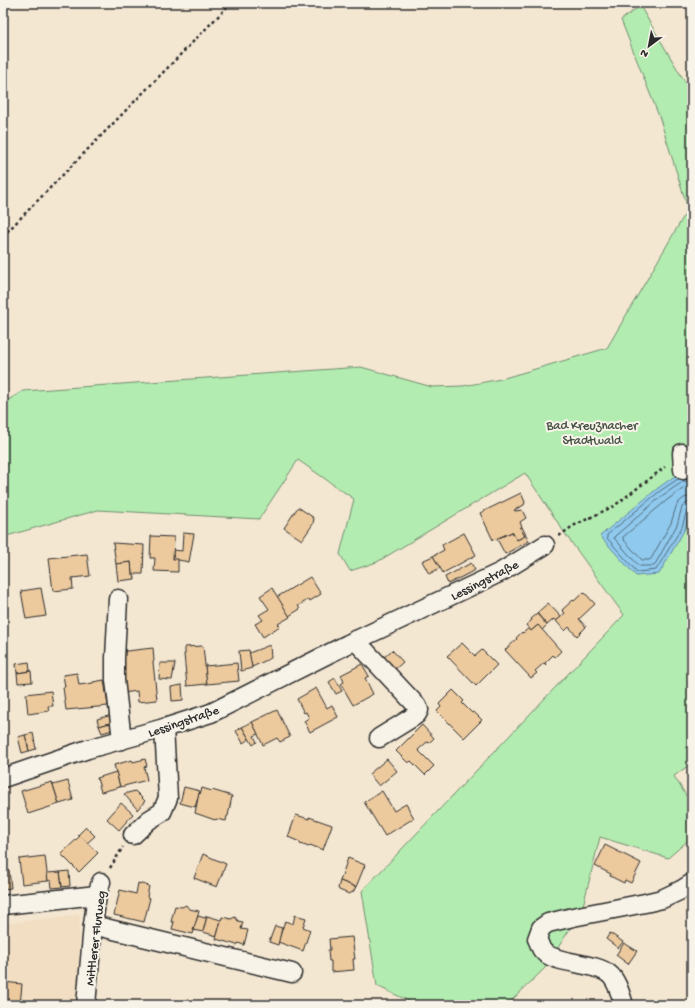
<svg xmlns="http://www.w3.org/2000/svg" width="695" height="1008" viewBox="0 0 695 1008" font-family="'Gochi Hand',sans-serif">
<rect width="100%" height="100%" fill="#f4e7d2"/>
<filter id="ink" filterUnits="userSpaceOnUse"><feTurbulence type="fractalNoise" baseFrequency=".025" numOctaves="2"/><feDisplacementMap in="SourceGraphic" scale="8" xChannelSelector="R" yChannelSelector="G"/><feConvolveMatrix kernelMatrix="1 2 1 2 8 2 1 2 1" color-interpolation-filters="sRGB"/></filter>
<g filter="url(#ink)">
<polygon fill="#f2dec2" points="80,914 78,1005 3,1005 3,924"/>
<polygon fill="#b3ecb0" stroke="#6f8c6e" points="640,6 685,82 692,86 692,763 674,776 692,805 692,837 668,858 600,837 582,910 545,968 507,1005 411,1005 409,1001 377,986 362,891 624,615 566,535 525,473 377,562 350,571 340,554 354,499 298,460 259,519 98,510 3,537 3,403 23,391 361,367 432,387 463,386 501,379 607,348 688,209 660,119 621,20"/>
<polygon fill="#8fc9ee" stroke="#678aa0" points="683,470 692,474 692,505 685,529 659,574 636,576 600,536 658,488"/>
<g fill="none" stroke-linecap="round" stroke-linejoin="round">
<g stroke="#536a79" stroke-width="1">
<polyline points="678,479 660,491 607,535 607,538 637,572 656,570 682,527 687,510 689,508 692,507"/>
<polyline points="692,482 684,481 663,495 615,536 614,538 639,566 654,566 677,525 682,507 687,503 692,502"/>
<polyline points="692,488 684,488 667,500 623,537 623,539 642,560 649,560 651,559 671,523 676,507 678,503 684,498 692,496"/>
</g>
</g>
<g fill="#edca9e" stroke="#2b2b2b">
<polygon points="521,493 525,502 524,505 514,510 515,511 522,510 526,518 520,522 522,527 520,528 525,536 517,540 512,532 493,540 480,513"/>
<polygon points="298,507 314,518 313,524 302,540 284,528"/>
<polygon points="522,527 529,541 505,554 497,539 512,532 517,540 525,536 520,528"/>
<polygon points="183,533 194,534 189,562 173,559 173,550 182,551"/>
<polygon points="464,533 476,555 443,573 433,556 444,550 442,545"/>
<polygon points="151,536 174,537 173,559 178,559 178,572 154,571 155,558 150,558"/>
<polygon points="113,543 144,545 143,574 132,574 131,562 116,564"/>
<polygon points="87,554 90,576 72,578 73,589 53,591 49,558"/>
<polygon points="433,556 440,568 429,574 422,561"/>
<polygon points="131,562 132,574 134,574 135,579 118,581 116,564"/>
<polygon points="471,563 475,570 448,584 445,577"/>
<polygon points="310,577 321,594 310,601 309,599 298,606 300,609 289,616 277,597"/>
<polygon points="3,578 4,578 7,594 3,594"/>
<polygon points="41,588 46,616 26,619 21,591"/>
<polygon points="272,588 290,617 278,624 280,626 263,637 255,624 263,620 259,615 269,609 260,596"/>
<polygon points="584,592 595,604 579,619 586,627 577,636 569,627 565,631 556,621 565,613 562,610 573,600 574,601"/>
<polygon points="548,603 561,617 556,621 554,619 547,625 537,613"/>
<polygon points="537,614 547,625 542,630 538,625 531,631 526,625 532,620 531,619"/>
<polygon points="538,625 561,651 555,657 553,655 545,663 546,665 544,663 535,671 537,673 531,678 505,650 517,639 516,638 522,632 523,633 529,628 531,631"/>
<polygon points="462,643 475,656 482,650 497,665 476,686 447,656"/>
<polygon points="270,645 271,658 252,667 249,653"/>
<polygon points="203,646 207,684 187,686 184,654 185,654 185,647"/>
<polygon points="153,648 154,661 153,662 157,700 138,702 137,691 123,693 118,652"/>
<polygon points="249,650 252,668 241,671 239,651"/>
<polygon points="392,650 403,662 392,672 381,660"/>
<polygon points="29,662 30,671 17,673 16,664"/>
<polygon points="160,663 175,663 172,680 159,679"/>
<polygon points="237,663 239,681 207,684 205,666"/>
<polygon points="362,664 369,676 365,678 373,694 353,705 341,684 344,682 341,675"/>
<polygon points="31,671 32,682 18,683 17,673"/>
<polygon points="77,673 79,685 93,683 93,682 104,680 108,706 66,710 63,687 65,687 63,675"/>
<polygon points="335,678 342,691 336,694 329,682"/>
<polygon points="182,685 183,700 172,701 171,687"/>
<polygon points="316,688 327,708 332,705 338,717 310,732 304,721 309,718 306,712 304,713 297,699"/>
<polygon points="453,690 464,701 462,703 472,713 474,712 482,720 464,738 437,711 441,707 439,704"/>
<polygon points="51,691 53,706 48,706 49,711 28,714 26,694"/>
<polygon points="277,710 290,737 280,742 277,738 263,745 252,722"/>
<polygon points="112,715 114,722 99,726 97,719"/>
<polygon points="114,722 116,729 102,733 99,726"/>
<polygon points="252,722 258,734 254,736 257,742 253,745 242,727"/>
<polygon points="422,725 434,738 429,743 427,742 418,750 434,766 425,775 411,761 408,763 396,751"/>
<polygon points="242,727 249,739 243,743 236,731"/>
<polygon points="33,733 36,749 29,751 25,735"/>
<polygon points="25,735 29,751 22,753 18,737"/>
<polygon points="145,759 147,766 144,767 147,780 120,787 114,765 132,760 133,762"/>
<polygon points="387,759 397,771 379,786 369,774"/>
<polygon points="116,772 120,787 101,792 97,778"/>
<polygon points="68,781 73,800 59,804 53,785"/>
<polygon points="52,782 59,804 28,814 21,791"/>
<polygon points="184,787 200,791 195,807 180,803"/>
<polygon points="202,788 212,791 212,790 232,796 228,816 227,816 226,821 216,819 215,820 195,813 199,793 200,794"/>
<polygon points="135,791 145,801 137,810 137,809 124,794"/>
<polygon points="382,791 394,811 406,804 414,818 385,836 364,802"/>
<polygon points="121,803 133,814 119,830 107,819"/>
<polygon points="296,815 309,819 309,817 332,825 323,850 310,845 309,847 300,844 300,842 288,837"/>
<polygon points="86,827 95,836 87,843 78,835"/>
<polygon points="80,836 98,853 79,872 61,854"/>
<polygon points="605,845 641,863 631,883 625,880 624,883 610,876 611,874 595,866"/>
<polygon points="203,854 226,864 217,887 194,878"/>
<polygon points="45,856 48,881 22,884 19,859"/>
<polygon points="348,858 365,865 356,887 340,881"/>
<polygon points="9,870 11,888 3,889 3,871"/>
<polygon points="69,871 70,886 62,887 60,872"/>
<polygon points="60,872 62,887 52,888 51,880 48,881 47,873"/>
<polygon points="340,881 356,887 353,892 349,894 339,890 338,888"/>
<polygon points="138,883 149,886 147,897 150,898 144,922 114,915 120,890 136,894"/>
<polygon points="186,905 189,909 199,911 193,934 172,929 174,922 171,922 175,906 182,907"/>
<polygon points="295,915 306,918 303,927 310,930 303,951 278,942 285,921 293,924"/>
<polygon points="198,916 205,918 206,916 207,916 203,932 193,930"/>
<polygon points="207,916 221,920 217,936 203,932"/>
<polygon points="222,917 231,919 235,917 238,921 243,922 241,929 248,930 244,945 238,943 237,945 216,939"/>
<polygon points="275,926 282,928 278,945 269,942"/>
<polygon points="610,933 623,942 618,948 606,939"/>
<polygon points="352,937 355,959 353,959 354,970 331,972 331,961 329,961 328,950 330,950 329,939"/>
<polygon points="624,943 637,951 628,964 616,955"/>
<polygon points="3,982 22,984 20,1005 3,1005"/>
</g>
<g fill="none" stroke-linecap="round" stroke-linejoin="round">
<defs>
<g id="minor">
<polyline points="682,453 683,470"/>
<polyline points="118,599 115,658 115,680 122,740"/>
<polyline points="355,640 417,706 419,710 417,714 413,717 379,738"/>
<polyline points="3,778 88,749 164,728 211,713 348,644 501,572 545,545"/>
<polyline points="133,835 149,820 162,812 168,798 164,728"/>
<polyline points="3,905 97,895"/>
<polyline points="93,925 292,973"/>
<polyline points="86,1005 93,925 97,895 101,882"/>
<path d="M624 1005C621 996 617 980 609 974 595 962 552 964 542 950 540 947 539 942 537 939L541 928 548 923 573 917 645 903 662 899 681 890 692 883"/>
</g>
</defs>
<use href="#minor" stroke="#2b2b2b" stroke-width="21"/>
<g stroke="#2b2b2b" stroke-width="2.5" stroke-dasharray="3 3" stroke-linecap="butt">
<polyline points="3,236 231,3"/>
<polyline points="559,536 573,526 614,506 665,467"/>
<polyline points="110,868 123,847"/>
</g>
<use href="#minor" stroke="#f7f3e8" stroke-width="18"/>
</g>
</g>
<g text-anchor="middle" stroke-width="4" stroke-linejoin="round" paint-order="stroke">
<g font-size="13" fill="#465246" stroke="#f7f3e8">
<text x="592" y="429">Bad Kreuznacher<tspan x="592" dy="15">Stadtwald</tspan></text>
</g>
<g font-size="13" fill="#2b2b2b" stroke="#f7f3e8">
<text transform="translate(484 579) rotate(-27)" y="5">Lessingstraße</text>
<text transform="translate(183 720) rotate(-19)" y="5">Lessingstraße</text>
<text transform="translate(94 938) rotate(-83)" y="5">Mittlerer Flurweg</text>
</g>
</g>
<rect width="695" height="1008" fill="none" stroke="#f7f3e8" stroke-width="16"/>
<rect x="8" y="8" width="679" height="992" fill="none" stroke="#2b2b2b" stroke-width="1.5" filter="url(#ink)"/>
<g transform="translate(649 46) rotate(212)" stroke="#f7f3e8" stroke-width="3" paint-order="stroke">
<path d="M0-3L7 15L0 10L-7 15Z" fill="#2b2b2b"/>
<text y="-6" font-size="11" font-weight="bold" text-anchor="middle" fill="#2b2b2b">N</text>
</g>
</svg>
